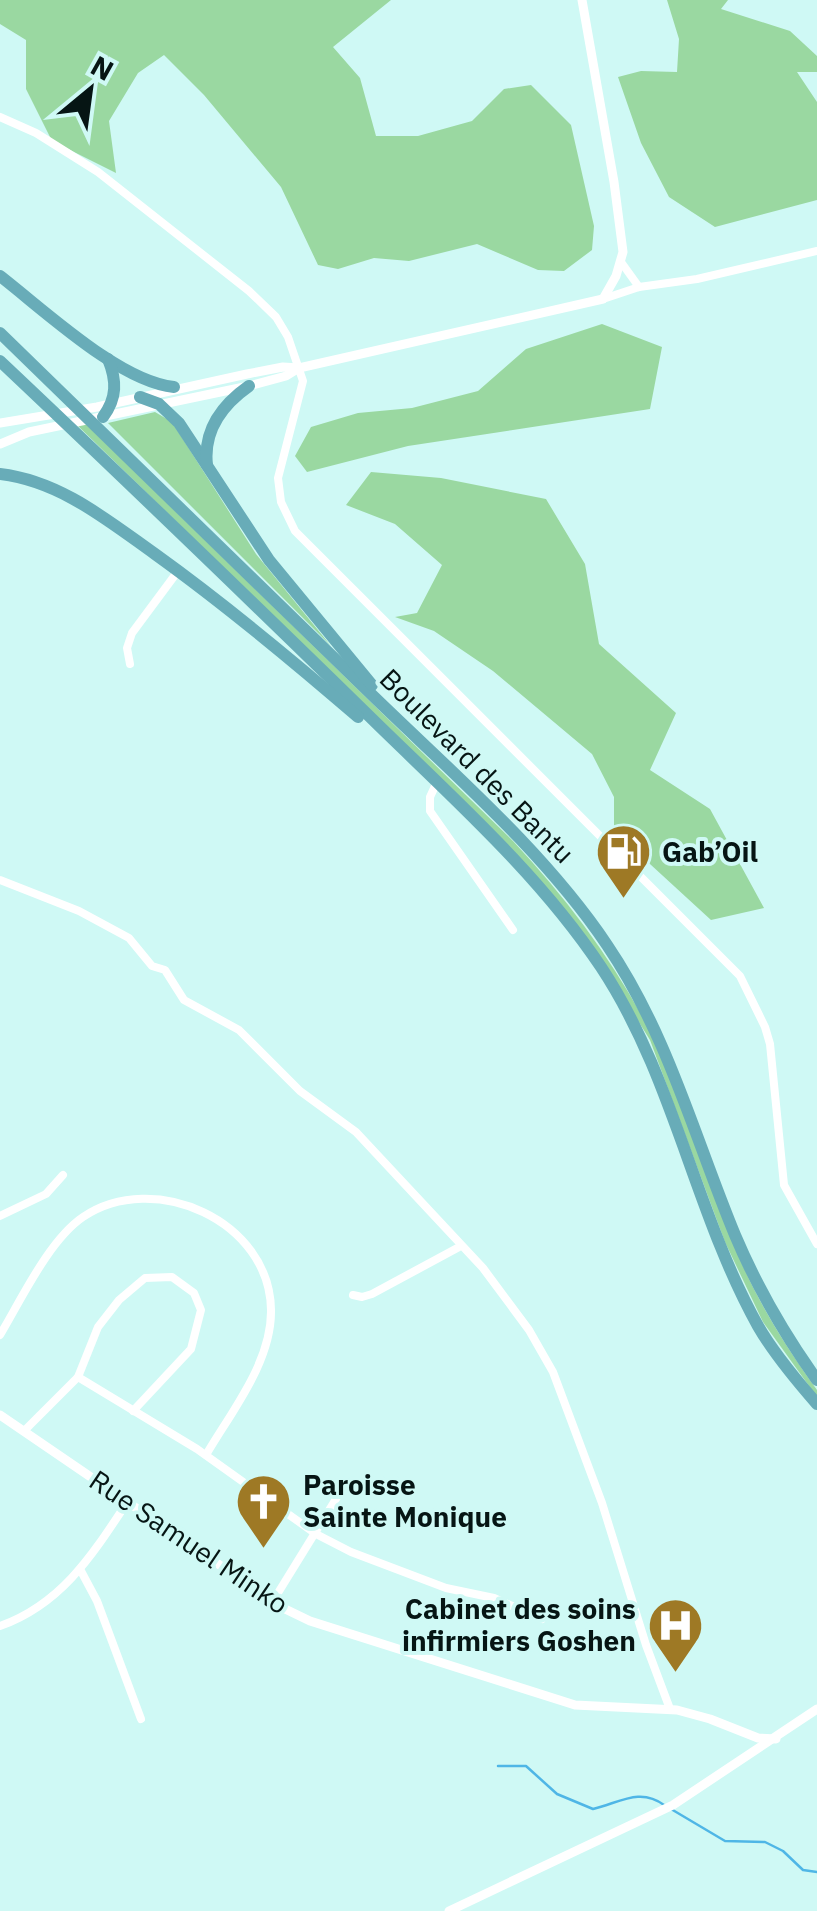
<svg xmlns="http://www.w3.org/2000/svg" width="817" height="1911" viewBox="0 0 817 1911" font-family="'IBM Plex Sans',sans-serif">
<rect width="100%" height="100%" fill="#cff9f5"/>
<g fill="#9ad8a1">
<polygon points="0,0 391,0 333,47 360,78 376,136 418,136 472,121 504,89 531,85 571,125 594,226 592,250 564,271 538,270 477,244 409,261 374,258 338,269 318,265 281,187 204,95 164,55 138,73 109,121 116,173 52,141 26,89 26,40 0,24"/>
<polygon points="667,0 728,0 721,9 790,31 817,56 817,72 797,72 817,102 817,200 715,227 669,197 641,143 618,77 641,71 677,72 679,39"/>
<polygon points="602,324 662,347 650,409 408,446 307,472 295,456 311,427 358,413 412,408 478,391 526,349"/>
<polygon points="155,412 172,422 256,554 331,646 108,423"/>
<path d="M85 423 513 841C575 907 625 977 664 1059 694 1124 711 1194 740 1259 760 1306 787 1348 817 1390V1397L763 1322 725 1242 650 1040 587 939 218 562 76 424Z"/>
<polygon points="371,472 441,478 546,499 585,564 599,644 676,713 650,770 710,809 764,908 711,920 614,831 614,797 592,754 493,671 434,631 395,617 417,613 442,565 395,524 346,505"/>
</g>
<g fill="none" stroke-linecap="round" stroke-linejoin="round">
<g stroke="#4fb6e6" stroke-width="2.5">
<path d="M498 1766H526L557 1794 593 1809C619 1803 640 1787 664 1805"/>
<polyline points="671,1809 725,1841 765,1842 783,1851 803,1870 817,1872"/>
</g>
<g stroke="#fff" stroke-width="8">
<polyline points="0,117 36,133 98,172 249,291 276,317 288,337 303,381 278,478 281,502 295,531 740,976 765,1027 770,1044 784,1185 817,1244"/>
<polyline points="621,262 639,287"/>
<polyline points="603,299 639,287 697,279 817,251"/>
<polyline points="130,664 127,648 132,633 178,571"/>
<polyline points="436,784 430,797 430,811 513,930"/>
<polyline points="0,880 79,911 129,938 152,966 165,970 184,1000 239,1030 300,1091 356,1132 483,1268 529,1330 553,1372 602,1503 646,1645 670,1709"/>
<polyline points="0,1216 46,1194 63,1175"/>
<polyline points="353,1295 362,1297 372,1294 461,1246"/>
<path d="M0 1335C21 1300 49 1240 83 1217 154 1169 270 1221 271 1310 272 1362 231 1412 206 1455"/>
<polyline points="78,1377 197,1449 316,1534 351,1552 446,1588 494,1598 542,1619"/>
<polyline points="24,1431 78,1377 98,1327 119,1300 145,1278 172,1277 194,1293 201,1310 191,1349 133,1411"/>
<polyline points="81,1571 97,1601 141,1719"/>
<polyline points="273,1601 339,1494 352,1488 375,1487"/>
<path d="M0 1626C62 1604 93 1554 128 1501"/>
</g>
<g stroke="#fff" stroke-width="9">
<polyline points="0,423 97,407 247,374 283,367 299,368 603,299 616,276 623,252 614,182 582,0"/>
<polyline points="0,444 29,432 249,386 286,376 299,368"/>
<polyline points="0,1415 281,1607 310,1621 575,1705 677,1710 710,1719 758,1738 776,1739"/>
<polyline points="449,1911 673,1805 817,1709"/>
</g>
<g stroke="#68acb8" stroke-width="12">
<path d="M0 276C44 310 120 382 174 387"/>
<path d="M0 333C123 452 246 573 369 692 450 771 544 851 607 945 668 1035 694 1136 735 1235 757 1287 784 1334 817 1380"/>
<path d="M0 361C123 477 244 594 365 712 446 792 537 871 601 967 674 1077 694 1211 758 1326 774 1354 796 1380 817 1404"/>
<polyline points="140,397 159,404 179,423 269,560 372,685"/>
<path d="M103 417C117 398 117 381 108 359"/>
<path d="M207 465C203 430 222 405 249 386"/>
<path d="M0 474C60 481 107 520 155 554 226 605 292 660 358 717"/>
</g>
</g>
<defs>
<symbol id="fuel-pin" viewBox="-11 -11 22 30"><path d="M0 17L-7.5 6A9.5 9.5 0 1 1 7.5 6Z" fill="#9e7925" stroke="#cff9f5"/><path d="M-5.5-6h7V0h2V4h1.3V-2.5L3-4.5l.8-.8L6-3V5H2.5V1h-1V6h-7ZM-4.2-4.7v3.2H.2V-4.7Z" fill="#fff"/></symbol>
<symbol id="church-pin" viewBox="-11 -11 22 30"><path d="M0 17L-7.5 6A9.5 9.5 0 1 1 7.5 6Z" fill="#9e7925" stroke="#cff9f5"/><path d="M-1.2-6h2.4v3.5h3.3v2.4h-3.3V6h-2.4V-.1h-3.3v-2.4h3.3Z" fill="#fff"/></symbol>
<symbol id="hospital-pin" viewBox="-11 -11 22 30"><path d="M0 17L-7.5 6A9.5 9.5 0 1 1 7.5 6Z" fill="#9e7925" stroke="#cff9f5"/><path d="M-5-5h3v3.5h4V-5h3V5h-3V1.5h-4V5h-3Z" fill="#fff"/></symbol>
</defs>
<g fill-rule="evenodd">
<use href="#fuel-pin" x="592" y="820" width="63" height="86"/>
<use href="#church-pin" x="232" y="1470" width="63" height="86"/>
<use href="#hospital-pin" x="644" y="1594" width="63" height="86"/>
</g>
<g text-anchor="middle" stroke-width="8" stroke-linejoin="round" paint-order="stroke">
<g font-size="28" fill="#061514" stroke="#cff9f5">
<text transform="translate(477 766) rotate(45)" y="10">Boulevard des Bantu</text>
<text transform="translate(189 1542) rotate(34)" y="10">Rue Samuel Minko</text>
</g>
<g font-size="28" font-weight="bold" fill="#061514" stroke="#cff9f5" text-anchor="start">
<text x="662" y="862">Gab’Oil</text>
<text x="303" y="1495">Paroisse<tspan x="303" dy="32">Sainte Monique</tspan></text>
<text x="636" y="1619" text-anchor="end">Cabinet des soins<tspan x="636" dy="32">infirmiers Goshen</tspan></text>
</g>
</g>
<g transform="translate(90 90) rotate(29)" stroke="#cff9f5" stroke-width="8" paint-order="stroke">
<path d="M0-8L18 38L0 25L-18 38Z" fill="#061514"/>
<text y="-15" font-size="28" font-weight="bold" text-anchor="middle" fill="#061514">N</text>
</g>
</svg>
